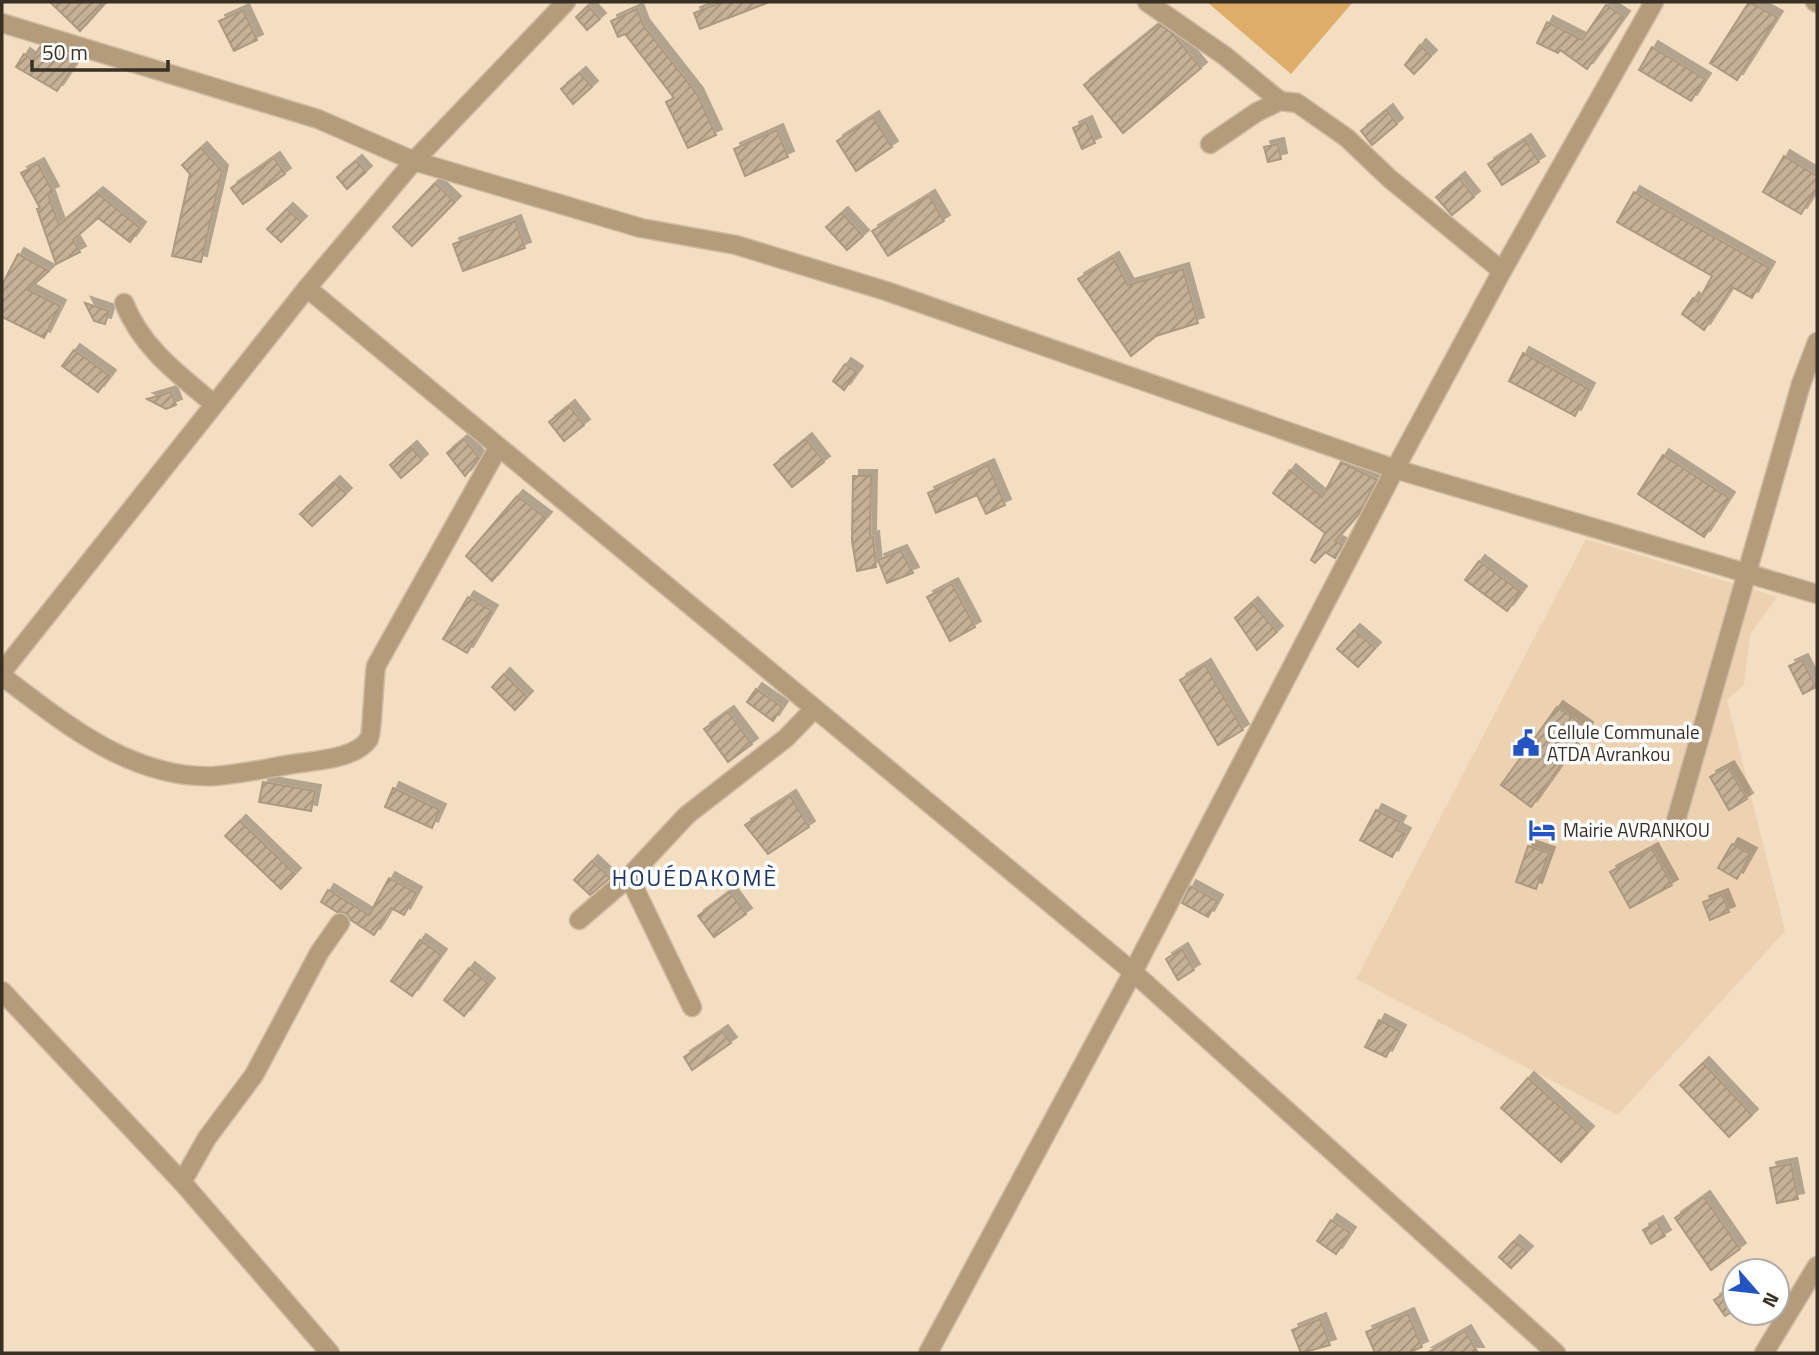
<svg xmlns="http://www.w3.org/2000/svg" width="1819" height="1355" viewBox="0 0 1819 1355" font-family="'Titillium Web',sans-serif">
<defs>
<pattern id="building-hatch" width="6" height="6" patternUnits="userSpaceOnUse" patternTransform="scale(1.75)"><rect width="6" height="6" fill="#c6b196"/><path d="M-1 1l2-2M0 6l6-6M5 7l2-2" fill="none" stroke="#a2907a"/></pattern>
<filter id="shadow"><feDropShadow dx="6" dy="-6" stdDeviation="0" flood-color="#0004"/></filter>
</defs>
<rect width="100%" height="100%" fill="#f3dec2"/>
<polygon fill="#ecd2b0" points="1586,539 1777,597 1750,635 1744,685 1727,700 1785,931 1618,1115 1356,979"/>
<polygon fill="#dead6a" points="1207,2 1353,2 1291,74"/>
<g fill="url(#building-hatch)" stroke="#ad997f" stroke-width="2" filter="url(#shadow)">
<polygon points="50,2 106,2 80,31"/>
<polygon points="722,2 766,2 767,3 700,29 694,13"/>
<polygon points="1749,2 1777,17 1737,80 1710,63"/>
<polygon points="1606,5 1624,17 1587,69 1560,50 1558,53 1537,43 1547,22 1582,40"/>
<polygon points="588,6 600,19 587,30 576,17"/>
<polygon points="637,9 643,25 697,94 716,135 688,148 666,102 674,98 625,34 618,37 611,21"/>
<polygon points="243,10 257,40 234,51 219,21"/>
<polygon points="1159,24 1172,33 1201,68 1123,133 1084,85"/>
<polygon points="1420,45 1431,56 1414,74 1405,65"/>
<polygon points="40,47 77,61 57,91 16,67 24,54 32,60"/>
<polygon points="1652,47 1705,79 1691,101 1639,70"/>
<polygon points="580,73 592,87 573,104 561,89"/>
<polygon points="1387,110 1397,124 1372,145 1361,131"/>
<polygon points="873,117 892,147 856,171 837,141"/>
<polygon points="1086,122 1095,143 1082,149 1073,128"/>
<polygon points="777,130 788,157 745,176 734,149"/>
<polygon points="1525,140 1539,162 1502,185 1488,164"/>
<polygon points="1278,144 1281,159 1268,162 1264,147"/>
<polygon points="201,148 222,171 201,262 172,256 190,174 182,165"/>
<polygon points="1784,156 1817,176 1817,188 1801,214 1763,192"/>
<polygon points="274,158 285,174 243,204 231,188"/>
<polygon points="356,161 366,172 347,189 337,177"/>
<polygon points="38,164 53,192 48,194 59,225 97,193 140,228 130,242 98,218 73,240 80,252 56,264 37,209 40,208 21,173"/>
<polygon points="1459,178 1474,197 1452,215 1436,197"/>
<polygon points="435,183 455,202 412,246 393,227"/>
<polygon points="1634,192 1769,268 1752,298 1732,287 1704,330 1682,314 1693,298 1698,302 1712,276 1617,222"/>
<polygon points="929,196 944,221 888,256 872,231"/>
<polygon points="287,209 301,222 281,242 267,229"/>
<polygon points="842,213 863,236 847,250 826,227"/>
<polygon points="515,221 525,248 463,271 453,244"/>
<polygon points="18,254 49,271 28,290 60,306 44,338 2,317 2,285"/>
<polygon points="1113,258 1128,285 1183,269 1198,323 1156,336 1131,356 1078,279"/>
<polygon points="85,303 109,311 105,324 94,321"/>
<polygon points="74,350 110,376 98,392 62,366"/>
<polygon points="1523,353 1589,389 1575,416 1509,381"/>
<polygon points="845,364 857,372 844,390 833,381"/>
<polygon points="171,392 176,405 166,409 147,399"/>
<polygon points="569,406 584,425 564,441 549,422"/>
<polygon points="464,439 479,458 465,476 447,453"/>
<polygon points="806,439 824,462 792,487 774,465"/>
<polygon points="411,447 422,460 401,478 390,465"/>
<polygon points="1663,455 1729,498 1704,537 1638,494"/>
<polygon points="1341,462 1377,480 1358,515 1335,541 1342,545 1335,558 1325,552 1315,563 1311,560 1325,533 1273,493 1290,470 1322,497"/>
<polygon points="988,465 1005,505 986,514 977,495 936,513 928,493"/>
<polygon points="853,476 871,476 870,538 873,537 876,567 857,571 852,541"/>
<polygon points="334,482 346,494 312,526 300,514"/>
<polygon points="517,496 546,518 492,581 466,556"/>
<polygon points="901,551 913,573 887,583 878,560"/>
<polygon points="1479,561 1521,592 1507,611 1465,580"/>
<polygon points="952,584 975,627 950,641 927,597"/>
<polygon points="468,597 492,611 467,653 443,639"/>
<polygon points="1252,603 1277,632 1257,650 1235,618"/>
<polygon points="1354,630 1375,648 1358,667 1337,649"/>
<polygon points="1802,660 1816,687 1803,694 1789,666"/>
<polygon points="1205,665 1243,730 1218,745 1180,680"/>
<polygon points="504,674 527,697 515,710 492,687"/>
<polygon points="756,689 782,707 773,721 747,702"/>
<polygon points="1557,707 1587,728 1531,807 1501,785"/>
<polygon points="728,712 752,744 728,762 704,729"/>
<polygon points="1728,767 1747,799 1729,810 1710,777"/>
<polygon points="263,782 315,791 311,811 259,802"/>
<polygon points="393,788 440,810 432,828 385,807"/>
<polygon points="790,796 809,827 768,854 745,825"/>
<polygon points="1376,810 1400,822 1396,829 1405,834 1392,857 1360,840"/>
<polygon points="240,821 295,874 281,889 225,836"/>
<polygon points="1732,844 1751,854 1737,879 1718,868"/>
<polygon points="1528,846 1549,853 1536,889 1516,882"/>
<polygon points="1652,849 1672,885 1630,908 1610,872"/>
<polygon points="592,861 610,878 590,895 574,880"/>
<polygon points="389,878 416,893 404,915 391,908 374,935 351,920 346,913 337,912 321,902 328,890 369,915"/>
<polygon points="1190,886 1217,901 1208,917 1182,903"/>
<polygon points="730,892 746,914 714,937 698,916"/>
<polygon points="1722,895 1729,912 1710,920 1703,902"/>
<polygon points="420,940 441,955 412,996 391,981"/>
<polygon points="1182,949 1194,970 1178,980 1166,959"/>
<polygon points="469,968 489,984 464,1016 444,1000"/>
<polygon points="1379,1020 1400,1031 1386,1057 1365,1047"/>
<polygon points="722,1031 731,1043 692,1070 684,1057"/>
<polygon points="1703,1063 1752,1115 1729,1137 1680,1085"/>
<polygon points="1528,1078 1588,1132 1561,1162 1501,1108"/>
<polygon points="1791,1164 1798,1199 1777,1203 1770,1168"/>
<polygon points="1704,1197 1740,1249 1711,1270 1675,1218"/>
<polygon points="1331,1220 1350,1233 1336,1254 1317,1241"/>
<polygon points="1657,1222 1665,1236 1651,1244 1643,1230"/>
<polygon points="1514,1241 1527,1252 1511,1268 1499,1257"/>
<polygon points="1735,1286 1735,1310 1725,1316 1714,1300"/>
<polygon points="1408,1314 1422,1347 1408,1353 1375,1353 1366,1332"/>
<polygon points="1320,1319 1330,1345 1301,1353 1292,1330"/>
<polygon points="1465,1331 1478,1353 1427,1353"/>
</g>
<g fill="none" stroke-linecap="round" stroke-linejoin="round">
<defs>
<g id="minor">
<polyline points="1147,2 1225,56 1280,101"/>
<polyline points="1815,2 1817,3"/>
<polyline points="2,23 318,119 414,161 641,228 736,245 886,291 1395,469 1817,594"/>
<polyline points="1210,144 1257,112 1280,101 1297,103 1347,138 1389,178 1502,271"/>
<polyline points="307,288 1133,972 1556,1353"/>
<path d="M124 303C142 348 178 374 214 404"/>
<polyline points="2,672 307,288 414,161 566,2"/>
<path d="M2 676C64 723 132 780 215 776 243 774 272 767 300 763 320 760 356 758 369 739 372 735 374 677 376 666L498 448"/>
<polyline points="1673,831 1801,384 1817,342"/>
<polyline points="629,877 692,1007"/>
<polyline points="579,920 629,877 687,815 786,738 814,709"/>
<polyline points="2,991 182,1182 330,1353"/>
<polyline points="182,1182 207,1138 254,1075 319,953 340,923"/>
<polyline points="928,1353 1133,972 1395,469 1502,271 1654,2"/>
<polyline points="1764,1353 1817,1266"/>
</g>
</defs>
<use href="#minor" stroke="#cebba3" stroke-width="21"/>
<use href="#minor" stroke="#b49b7a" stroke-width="18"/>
</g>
<defs>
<symbol id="civic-bare" viewBox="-9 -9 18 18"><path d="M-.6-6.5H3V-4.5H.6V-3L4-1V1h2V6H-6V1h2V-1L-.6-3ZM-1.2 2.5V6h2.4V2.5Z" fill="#2454c2" stroke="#fff" stroke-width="2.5" paint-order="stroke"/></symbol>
<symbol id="hotel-bare" viewBox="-9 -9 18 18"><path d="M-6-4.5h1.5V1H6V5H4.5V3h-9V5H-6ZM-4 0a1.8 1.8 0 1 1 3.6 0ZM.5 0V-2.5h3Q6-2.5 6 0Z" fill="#2454c2" stroke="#fff" stroke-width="2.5" paint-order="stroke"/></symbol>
</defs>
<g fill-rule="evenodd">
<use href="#civic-bare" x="1507" y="724" width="38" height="38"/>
<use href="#hotel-bare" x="1523" y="811" width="38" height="38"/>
</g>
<g text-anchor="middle" stroke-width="7" stroke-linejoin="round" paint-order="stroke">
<g font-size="19" fill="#382f25" stroke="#fff" text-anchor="start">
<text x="1547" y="739">Cellule Communale<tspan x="1547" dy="22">ATDA Avrankou</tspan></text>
<text x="1563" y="837">Mairie AVRANKOU</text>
</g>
<g font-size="23" letter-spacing="2" fill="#1d366c" stroke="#fff">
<text x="695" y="886">HOUÉDAKOMÈ</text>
</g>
</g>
<rect width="1819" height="1355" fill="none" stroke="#382f25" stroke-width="7"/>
<g transform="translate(1756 1292) rotate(118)"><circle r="33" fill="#ffffff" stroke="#afaca8" stroke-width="2"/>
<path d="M0-5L12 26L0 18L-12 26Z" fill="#2454c2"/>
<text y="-10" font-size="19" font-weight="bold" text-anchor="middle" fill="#382f25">N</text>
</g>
<path d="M32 60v10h136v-10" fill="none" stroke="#382f25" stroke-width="3.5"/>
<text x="42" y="60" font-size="21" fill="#382f25" stroke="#ffffff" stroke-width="5" paint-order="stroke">50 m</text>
</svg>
